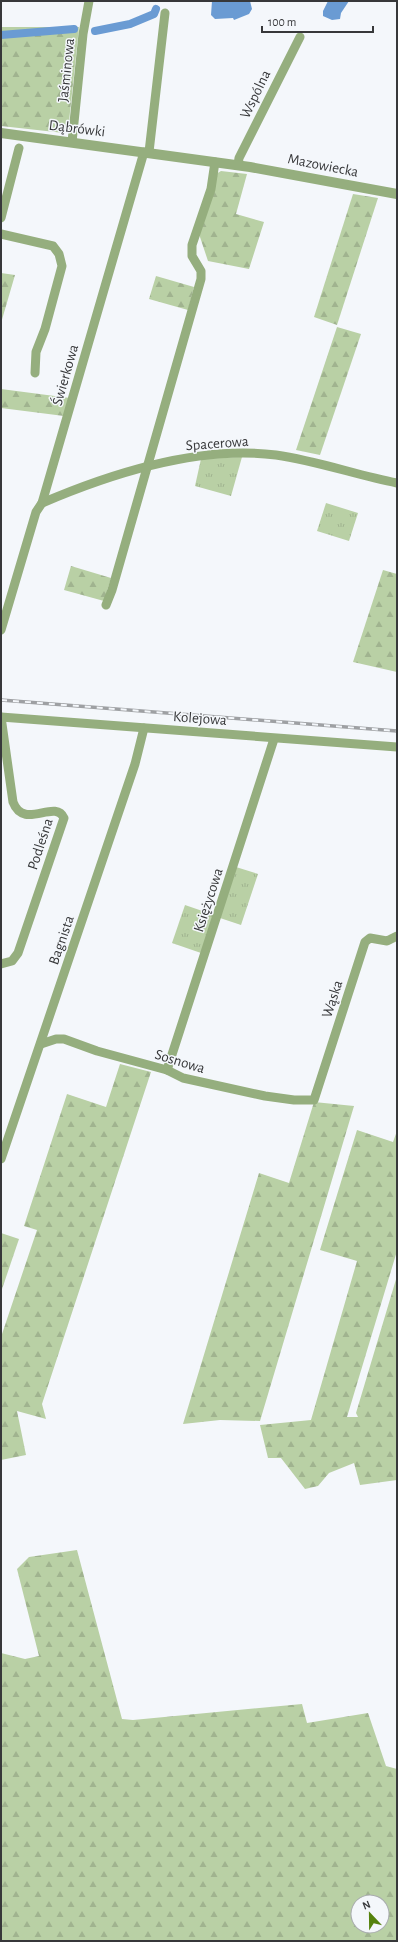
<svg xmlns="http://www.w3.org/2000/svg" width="398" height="1942" viewBox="0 0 398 1942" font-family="'Alegreya Sans',sans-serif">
<defs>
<pattern id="grass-tufts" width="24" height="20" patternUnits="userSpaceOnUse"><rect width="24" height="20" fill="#b9d0a5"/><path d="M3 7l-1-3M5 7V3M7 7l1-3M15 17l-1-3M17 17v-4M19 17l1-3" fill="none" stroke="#a0b38f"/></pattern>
<pattern id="forest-firs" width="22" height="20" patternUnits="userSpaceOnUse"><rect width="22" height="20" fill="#b9d0a5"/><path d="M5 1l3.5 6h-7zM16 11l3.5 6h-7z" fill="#a0b38f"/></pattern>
</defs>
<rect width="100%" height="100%" fill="#f4f7fb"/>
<g fill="url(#grass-tufts)">
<polygon points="242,457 231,496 195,486 201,459"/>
<polygon points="326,503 358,513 349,541 317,531"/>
<polygon points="236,867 258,874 241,925 220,918"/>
<polygon points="185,905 214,915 201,953 172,943"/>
</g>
<g fill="url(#forest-firs)" fill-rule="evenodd">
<polygon points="1,27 79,27 68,131 64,133 1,126"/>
<polygon points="221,171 247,174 236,214 264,222 249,269 208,261 199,234 216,174"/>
<polygon points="353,194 378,198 337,325 314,317"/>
<polygon points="1,273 15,275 1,323"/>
<polygon points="156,276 194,287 188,310 149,299"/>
<polygon points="337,327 361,334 320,455 296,450"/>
<polygon points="1,389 70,398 64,416 1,408"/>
<polygon points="71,566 111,578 104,601 64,590"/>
<polygon points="383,570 397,574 397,672 353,662"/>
<polygon points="120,1064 151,1072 42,1404 46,1419 17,1411 26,1455 1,1460 1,1337 37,1230 24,1226 67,1094 106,1107"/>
<polygon points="314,1102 354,1106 260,1421 220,1420 183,1424 259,1173 289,1183"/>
<polygon points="357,1130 393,1142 397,1131 397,1251 347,1417 358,1417 356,1413 397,1276 397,1480 360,1485 354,1463 329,1473 318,1486 305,1489 281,1458 268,1458 260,1425 311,1420 357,1261 320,1250"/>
<polygon points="1,1233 19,1239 1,1292"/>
<path d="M77 1550 122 1719 133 1720 302 1704 307 1723 368 1713 386 1766 397 1769V1941H1V1653L25 1659 39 1656 17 1569 29 1557ZM358 1902H382V1926H358Z"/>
</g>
<g fill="#6a9bd3">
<polygon points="212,1 250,1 252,9 249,14 234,20 233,18 215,19 211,15"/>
<polygon points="328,1 349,1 341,13 340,19 332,20 323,16 323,11"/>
</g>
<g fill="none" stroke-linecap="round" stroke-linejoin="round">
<g stroke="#6a9bd3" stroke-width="8">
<polyline points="95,31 130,24 154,14 156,9"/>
<polyline points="1,35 74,29"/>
</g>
<g stroke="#95ae7e" stroke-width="9">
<polyline points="72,142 83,34 89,1"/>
<polyline points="149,152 165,13"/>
<polyline points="238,165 239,158 300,37"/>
<polyline points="1,218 19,148"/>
<polyline points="1,234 53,246 59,254 62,266 45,329 36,352 35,373"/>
<path d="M42 503C112 473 199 445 276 455 318 461 356 475 397 483"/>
<polyline points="106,605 112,590 201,279 201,271 192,256 192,245 211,189 215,162"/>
<polyline points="1,630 36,512 42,503 144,152"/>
<polyline points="1,717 397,747"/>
<path d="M1 964 12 961 18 953 64 818C55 798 24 831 13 802L1 717"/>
<polyline points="41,1044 56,1039 64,1039 97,1051 167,1070 183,1078 265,1096 294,1100 314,1100 365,942 370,938 387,941 397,936"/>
<polyline points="167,1070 274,739"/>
<polyline points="1,1159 135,764 144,728"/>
</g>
<polyline stroke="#95ae7e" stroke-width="10" points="1,133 250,167 397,194"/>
<defs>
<polyline id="rail" points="1,700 397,731"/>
</defs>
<use href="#rail" stroke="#9ea0a3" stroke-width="3.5"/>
<use href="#rail" stroke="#f4f7fb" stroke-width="2" stroke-dasharray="6" stroke-linecap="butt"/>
</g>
<g text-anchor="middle" stroke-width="3" stroke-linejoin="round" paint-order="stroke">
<g font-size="15" fill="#37383a" stroke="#f4f7fb">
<text transform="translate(66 70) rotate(-84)" y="5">Jaśminowa</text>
<text transform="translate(255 94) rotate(-64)" y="5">Wspólna</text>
<text transform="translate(77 128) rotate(7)" y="5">Dąbrówki</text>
<text transform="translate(323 165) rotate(11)" y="5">Mazowiecka</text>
<text transform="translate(65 375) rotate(-74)" y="5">Świerkowa</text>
<text transform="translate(217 443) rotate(-4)" y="5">Spacerowa</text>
<text transform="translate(200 718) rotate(4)" y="5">Kolejowa</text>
<text transform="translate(40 844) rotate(-72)" y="5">Podleśna</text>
<text transform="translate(208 900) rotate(-72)" y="5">Księżycowa</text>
<text transform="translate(61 940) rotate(-71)" y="5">Bagnista</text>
<text transform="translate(332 999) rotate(-72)" y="5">Wąska</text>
<text transform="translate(180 1061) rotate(17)" y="5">Sosnowa</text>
</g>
</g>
<rect width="398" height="1942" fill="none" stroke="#37383a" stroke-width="4"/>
<g transform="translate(370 1914) rotate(338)"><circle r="19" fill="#f4f7fb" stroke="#a8abae"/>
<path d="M0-3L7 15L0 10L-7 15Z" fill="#55820d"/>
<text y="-6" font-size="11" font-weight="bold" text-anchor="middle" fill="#37383a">N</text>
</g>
<path d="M262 26v6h111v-6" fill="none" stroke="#37383a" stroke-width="2"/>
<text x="268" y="26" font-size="12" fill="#37383a" stroke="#f4f7fb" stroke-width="3" paint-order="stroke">100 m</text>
</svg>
